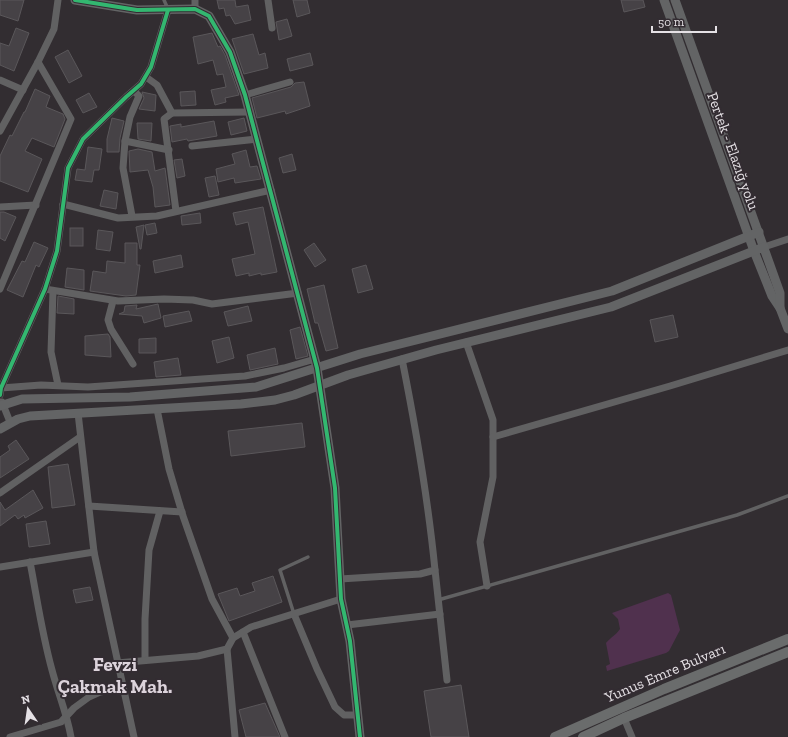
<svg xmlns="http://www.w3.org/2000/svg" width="788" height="737" viewBox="0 0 788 737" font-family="'Zilla Slab',serif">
<rect width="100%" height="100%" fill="#322d31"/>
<path fill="#50314e" d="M668 593 671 595 680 630 669 651 666 653 607 671 606 666 610 664 606 643C611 637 616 635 620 629L618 619 612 613Z"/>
<g fill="#464246" stroke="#5a575a">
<polygon points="0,0 24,0 18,21 0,15"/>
<polygon points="217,0 235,0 236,7 248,5 251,20 235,24 230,15 226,16 224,8 219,9"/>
<polygon points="293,0 307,0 310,13 297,17"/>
<polygon points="621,0 643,0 645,7 624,12"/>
<polygon points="287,19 292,36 279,40 276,22"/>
<polygon points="16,28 29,33 14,71 0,65 0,43 9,46"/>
<polygon points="212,33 218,47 220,46 225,55 239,95 225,98 226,102 215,105 211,90 226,87 223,74 217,75 213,60 198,64 193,37"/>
<polygon points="253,34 259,55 265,53 268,68 244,74 232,39"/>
<polygon points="68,50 82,76 69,83 55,57"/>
<polygon points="310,53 313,65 290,71 287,59"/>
<polygon points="304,82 310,106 286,114 285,111 257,118 252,98 291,87 295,83"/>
<polygon points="35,89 50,96 46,107 63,114 65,119 54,147 32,138 25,151 42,159 28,192 0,181 0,156 10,135 12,136 24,112 25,112"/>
<polygon points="195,91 196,105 181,106 180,92"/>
<polygon points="142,92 156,95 155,111 139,109 144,98"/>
<polygon points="89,93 97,107 83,113 76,100"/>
<polygon points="112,118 124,121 120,138 119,152 107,152 107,139"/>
<polygon points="244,118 247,131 231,135 228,122"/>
<polygon points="214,121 217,136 188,141 187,139 172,142 170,126 181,124 181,127"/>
<polygon points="137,123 152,123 151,141 138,139"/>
<polygon points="88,147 102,149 99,170 94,170 92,182 75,180 77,169 85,170"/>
<polygon points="138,149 152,152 155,171 165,168 170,205 155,207 153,187 148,170 130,172 129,151"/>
<polygon points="246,150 250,167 257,166 261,179 235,183 234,178 218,182 216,169 235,164 232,154"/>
<polygon points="292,154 296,170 283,173 279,158"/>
<polygon points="182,159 185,176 177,178 174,160"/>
<polygon points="215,176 219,195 209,197 205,178"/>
<polygon points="104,190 118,193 116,209 100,206"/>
<polygon points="263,207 277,272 261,275 261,273 249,276 249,273 236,276 232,259 255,254 248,222 236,225 233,213"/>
<polygon points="0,212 4,212 16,217 5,241 0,238"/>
<polygon points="200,213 201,223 182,225 181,216"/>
<polygon points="155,223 157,233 147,235 145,225"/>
<polygon points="144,225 141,249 140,249 136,227"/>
<rect x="70" y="228" width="13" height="18"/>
<polygon points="98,230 113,232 110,251 96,249"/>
<polygon points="34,242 48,248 39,267 36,265 23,297 7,290 22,261 25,262"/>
<polygon points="125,243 137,243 137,265 140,265 136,295 126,296 90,291 93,271 106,273 107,261 125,263"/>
<polygon points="314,243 326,260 315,267 304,250"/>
<polygon points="181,255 183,267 155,273 153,261"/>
<polygon points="366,265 373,289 358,293 352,269"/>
<polygon points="67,268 84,270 84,290 65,287"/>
<polygon points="324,285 338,348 326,351 318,323 315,323 307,289"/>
<polygon points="58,296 74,299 74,314 57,313"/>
<polygon points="158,304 161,318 144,323 142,316 119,314 124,312 125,306 137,305 136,309"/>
<polygon points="248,306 252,321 228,326 224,312"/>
<polygon points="189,311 192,321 165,327 163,316"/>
<polygon points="673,315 678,337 655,342 650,320"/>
<polygon points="300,327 308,356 296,359 290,330"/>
<polygon points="108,334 110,337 111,357 85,355 85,336"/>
<polygon points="229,337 234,358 217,363 212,341"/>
<polygon points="156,338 156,353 139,353 139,339"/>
<polygon points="275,348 278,364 250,370 247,355"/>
<polygon points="178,358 181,375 156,377 154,362"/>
<polygon points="302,423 305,447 231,456 228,431"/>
<polygon points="16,440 29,459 0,478 0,457 10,450 8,446"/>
<polygon points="68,464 75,505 52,508 48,467"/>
<polygon points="33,490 43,508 25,518 24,515 18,519 15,515 0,526 0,502 5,510"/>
<polygon points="46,521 50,544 29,547 26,524"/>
<polygon points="273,576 282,602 229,621 218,594 237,588 240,596 255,591 252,583"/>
<polygon points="90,587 93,600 76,603 73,590"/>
<polygon points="461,685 469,737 431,737 424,691"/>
<polygon points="265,703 280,737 246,737 239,710"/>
</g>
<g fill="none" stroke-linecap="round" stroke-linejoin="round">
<g stroke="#616162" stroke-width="3.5">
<polyline points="164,0 168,9"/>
<polyline points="438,600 737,515 788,496"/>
<polyline points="294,614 280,570 308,557"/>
</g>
<g stroke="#616162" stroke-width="7">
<polyline points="268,0 272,28"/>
<polyline points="195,9 195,0"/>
<polyline points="146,77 157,85 172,113 249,112"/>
<polyline points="0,80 23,90"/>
<polyline points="245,95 290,82"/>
<polyline points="172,113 164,119 176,211"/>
<polyline points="0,131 38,62 54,29 58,0"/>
<polyline points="125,141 169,150"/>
<polyline points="192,146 257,139"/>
<polyline points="63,204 118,218 157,216 271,190"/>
<polyline points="0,207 36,205"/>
<polyline points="132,216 123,168 125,141 130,117 139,96 134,91"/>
<polyline points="764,247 788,239"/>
<polyline points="0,289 71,119 38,62"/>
<polyline points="45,289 118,301 164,299 193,300 212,304 298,293"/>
<polyline points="53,291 51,352 58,385"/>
<polyline points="113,301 108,320 111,329 133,364"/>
<polyline points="466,342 493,420 493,477 480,542 487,586"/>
<polyline points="1,388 41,385 88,387 245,376 284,368 315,359"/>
<polyline points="0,395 1,388 45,289 57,251 68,168 83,139 126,97 141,84 151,67 168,10"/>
<polyline points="2,402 10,422"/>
<polyline points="157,409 169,469 183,516 212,599 233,638"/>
<polyline points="78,413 94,552 134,737"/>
<polyline points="493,437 670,386 788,350"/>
<polyline points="0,493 80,437"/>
<polyline points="89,506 182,512"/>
<path d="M30 562C37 598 42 634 52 670 58 693 67 714 71 737"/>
<polyline points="0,567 94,552"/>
<polyline points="435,570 447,680"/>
<path d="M340 579 420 574 435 570C428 499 416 429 402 359"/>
<polyline points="294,614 317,669 335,707 344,715 357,715"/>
<polyline points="347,625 440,614"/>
<polyline points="243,632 285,737"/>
<polyline points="227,649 235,737"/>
<polyline points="145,660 145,619 149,550 160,511"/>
<polyline points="117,663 198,656 227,649 233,638 251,627 341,599"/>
<polyline points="624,718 632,737"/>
<polyline points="10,737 61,722 74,708 89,697 100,692 123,688"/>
</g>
<g stroke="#636465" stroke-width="9">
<polyline points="75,0 137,10 195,9 209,16 230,52 245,95 317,368 335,488 341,599 350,641 360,737"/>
<polyline points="664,0 754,251 772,296 780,308 788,329"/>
<polyline points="675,0 780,293 780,308"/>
<polyline points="0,406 22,399 130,397 256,387 360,354 612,291 759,232"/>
<polyline points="0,429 18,419 30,416 241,404 275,400 294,395 348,375 436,350 611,307 764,247"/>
</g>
<g stroke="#6a6c6c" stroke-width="10">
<polyline points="555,737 664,689 788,639"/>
<polyline points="583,737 624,718 788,652"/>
</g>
<defs>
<g id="cycleway">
<polyline points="75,0 137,10 195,9 209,16 230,52 245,95 317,368 335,488 341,599 350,641 360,737"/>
<polyline points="0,395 1,388 45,289 57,251 68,168 83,139 126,97 141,84 151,67 168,10"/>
</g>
</defs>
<use href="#cycleway" stroke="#332c32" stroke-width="6"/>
<use href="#cycleway" stroke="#33b770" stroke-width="4"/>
</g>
<g text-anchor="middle" stroke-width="4" stroke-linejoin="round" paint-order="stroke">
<g font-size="15" fill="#e5e1e5" stroke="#332c32">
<text transform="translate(733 151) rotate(70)" y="5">Pertek - Elazığ yolu</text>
<text transform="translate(665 673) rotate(-23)" y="5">Yunus Emre Bulvarı</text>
</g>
<g font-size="19" font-weight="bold" fill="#dcd3db" stroke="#332c32">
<text x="115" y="671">Fevzi<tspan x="115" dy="22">Çakmak Mah.</tspan></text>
</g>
</g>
<g transform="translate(28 709) rotate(347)" stroke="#332c32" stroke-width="3" paint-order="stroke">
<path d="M0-3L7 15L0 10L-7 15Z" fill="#e5e1e5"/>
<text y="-6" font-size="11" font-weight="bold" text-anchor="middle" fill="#e5e1e5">N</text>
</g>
<path d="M652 26v6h64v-6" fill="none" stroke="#e5e1e5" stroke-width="2"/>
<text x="658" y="26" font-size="12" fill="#e5e1e5" stroke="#332c32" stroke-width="3" paint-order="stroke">50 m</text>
</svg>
